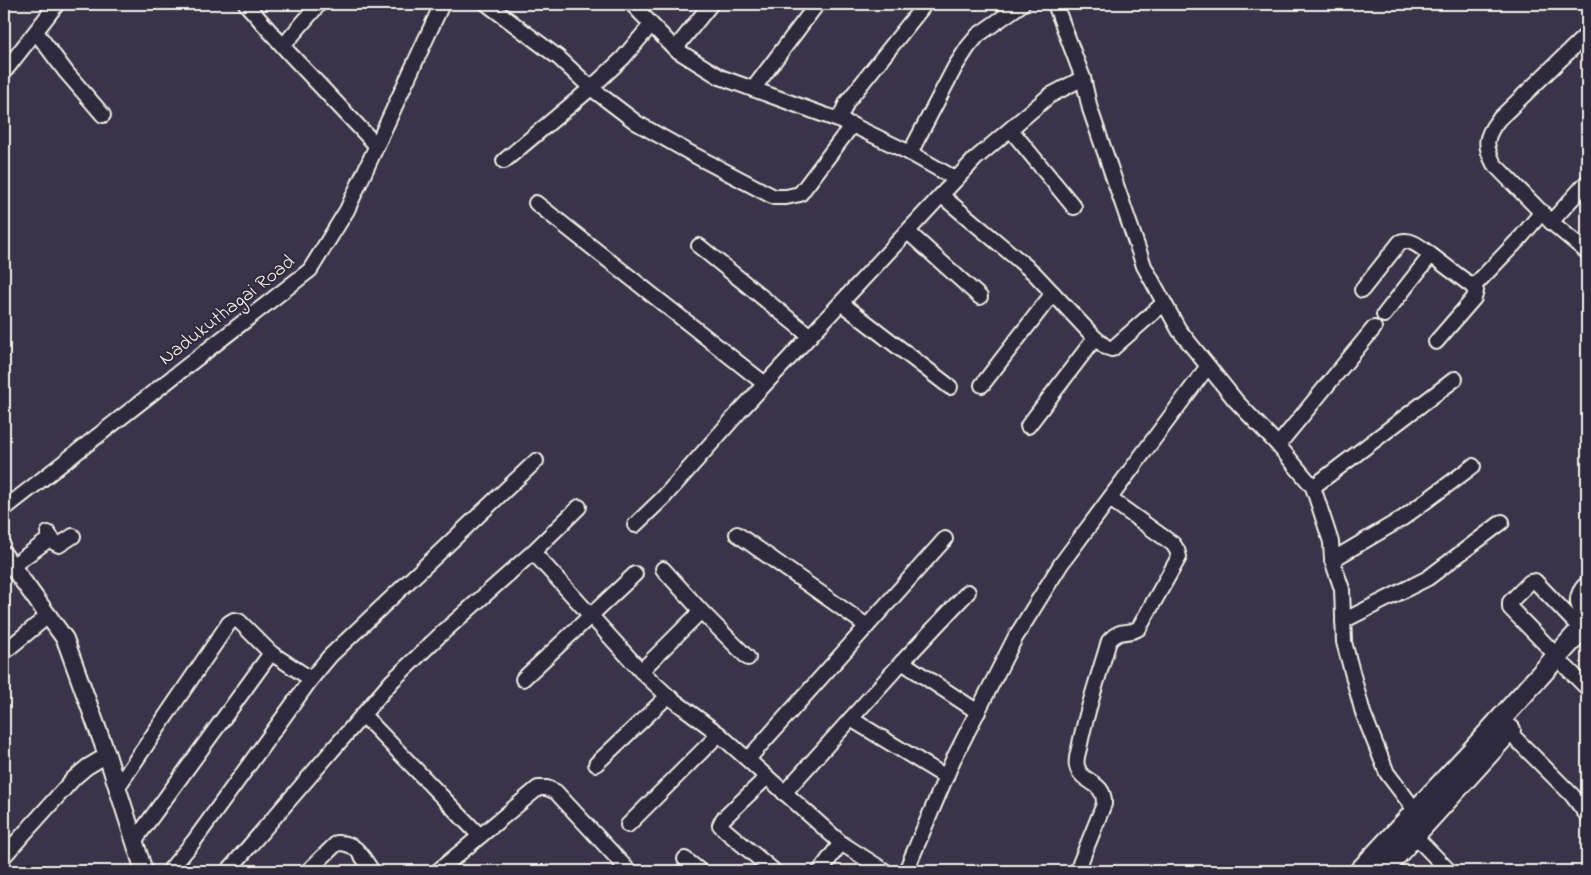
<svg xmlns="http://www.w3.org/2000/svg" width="1591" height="875" viewBox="0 0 1591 875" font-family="'Indie Flower',sans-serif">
<rect width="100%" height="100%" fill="#393449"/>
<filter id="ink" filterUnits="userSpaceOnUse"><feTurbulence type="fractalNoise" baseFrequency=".02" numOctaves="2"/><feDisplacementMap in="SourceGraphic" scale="10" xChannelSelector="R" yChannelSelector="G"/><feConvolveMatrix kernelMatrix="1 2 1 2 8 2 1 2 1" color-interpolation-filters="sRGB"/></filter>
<g filter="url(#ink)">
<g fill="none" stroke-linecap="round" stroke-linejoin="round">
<defs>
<g id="minor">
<polyline points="246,4 289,53 376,145"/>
<polyline points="487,4 559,58 591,88 637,123 694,155 774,197 786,197 800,194 852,125"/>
<polyline points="632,4 675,49 720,77 852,125 910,153 956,179"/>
<polyline points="1055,4 1083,78 1090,109 1144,266 1179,330 1236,401 1278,445 1313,487 1331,542 1332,560 1342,589 1344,642 1363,713 1387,773 1421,818"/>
<polyline points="36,32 66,72 103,115"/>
<path d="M1587 34 1498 120C1485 137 1484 145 1494 164L1551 222 1587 252"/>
<polyline points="283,46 319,4"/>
<polyline points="675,49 711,4"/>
<polyline points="4,72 57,4"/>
<polyline points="753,89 817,4"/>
<polyline points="839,120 847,102 925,4"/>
<polyline points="1011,130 1074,207"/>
<polyline points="910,153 955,67 968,47 978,35 1022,4"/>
<polyline points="504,161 591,88 623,58 651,25"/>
<polyline points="942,196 1034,273 1095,338 1106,347 1112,349 1164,303"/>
<polyline points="536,203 765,384"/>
<polyline points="1551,222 1587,182"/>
<polyline points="908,232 980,297"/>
<polyline points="699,246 810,336"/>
<polyline points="1473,287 1522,236 1542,212"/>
<path d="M1362 290 1400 242C1412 238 1421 248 1431 255"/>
<polyline points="841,303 950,387"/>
<polyline points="1384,315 1431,255 1472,286 1476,291 1474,298 1436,342"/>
<polyline points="982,385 1053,293"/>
<polyline points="1028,426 1095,338"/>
<polyline points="1278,445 1374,328"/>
<polyline points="1313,487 1455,379"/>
<polyline points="4,509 310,270 347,210 442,4"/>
<polyline points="635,525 663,498 739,412 975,159 1049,96 1083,78"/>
<polyline points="48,533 55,543 59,545 73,536"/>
<polyline points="737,534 867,626"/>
<polyline points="533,552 641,671 668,696 719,734 841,843 885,871"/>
<polyline points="1332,560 1403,518 1473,466"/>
<polyline points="12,566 51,538"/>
<polyline points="663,569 701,611"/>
<path d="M1587 583C1572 597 1578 607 1587 622"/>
<polyline points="1343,621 1428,578 1502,522"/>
<polyline points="4,652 49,615"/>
<polyline points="1557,656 1510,608 1510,602 1530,582 1535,581 1581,629"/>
<polyline points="902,662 978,712"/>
<polyline points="1566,667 1587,688"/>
<polyline points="641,671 701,611 748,658"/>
<polyline points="523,679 635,574"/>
<polyline points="363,715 480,836"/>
<polyline points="851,719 946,777"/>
<polyline points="1508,731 1572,795 1587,815"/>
<polyline points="748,759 945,539"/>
<polyline points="596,764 668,696"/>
<polyline points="767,777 723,819 720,825 726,831 774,871"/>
<polyline points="117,788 229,623 234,620 239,621 271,653 311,679"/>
<polyline points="784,793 902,662 968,592"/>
<polyline points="628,825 719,734"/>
<polyline points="1415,836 1449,871"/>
<polyline points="135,840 271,653"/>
<polyline points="4,856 74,778 87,767 107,755"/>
<polyline points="685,859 700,871"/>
<polyline points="169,871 194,841 311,679 330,656 536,461"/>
<polyline points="228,871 392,681 440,635 533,552 579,507"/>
<path d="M308 871 337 843C357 842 362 857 372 871"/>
<polyline points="438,871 538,788 547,788 556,792 629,871"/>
<polyline points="820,871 841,843"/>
<polyline points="906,871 953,760 1015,638 1061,564 1208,366"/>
<path d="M1077 871 1104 804C1105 780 1081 784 1077 766 1075 759 1079 751 1080 744 1087 709 1099 675 1109 641 1121 627 1127 636 1139 628L1179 557 1177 550 1173 544 1110 499"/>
</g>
<polyline id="major" points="4,555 65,639 107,755 144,871"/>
<g id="highway">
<polyline points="1360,871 1472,751 1587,623"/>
<polyline points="1382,871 1510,730"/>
</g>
</defs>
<use href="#minor" stroke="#f4f1e8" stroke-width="18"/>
<use href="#major" stroke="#f4f1e8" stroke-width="20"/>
<use href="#highway" stroke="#f4f1e8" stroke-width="24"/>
<use href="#minor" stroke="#2f2a3d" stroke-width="14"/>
<use href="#major" stroke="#2f2a3d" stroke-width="16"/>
<use href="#highway" stroke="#2f2a3d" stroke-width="20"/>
</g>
</g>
<g text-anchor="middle" stroke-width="4" stroke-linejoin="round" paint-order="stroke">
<g font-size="20" fill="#f4f1e8" stroke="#2f2a3d">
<text transform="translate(226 309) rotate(-38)" y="7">Nadukuthagai Road</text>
</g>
</g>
<rect width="1591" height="875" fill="none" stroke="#2f2a3d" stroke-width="20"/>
<rect x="10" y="10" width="1571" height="855" fill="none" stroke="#f4f1e8" stroke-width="2" filter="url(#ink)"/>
</svg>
